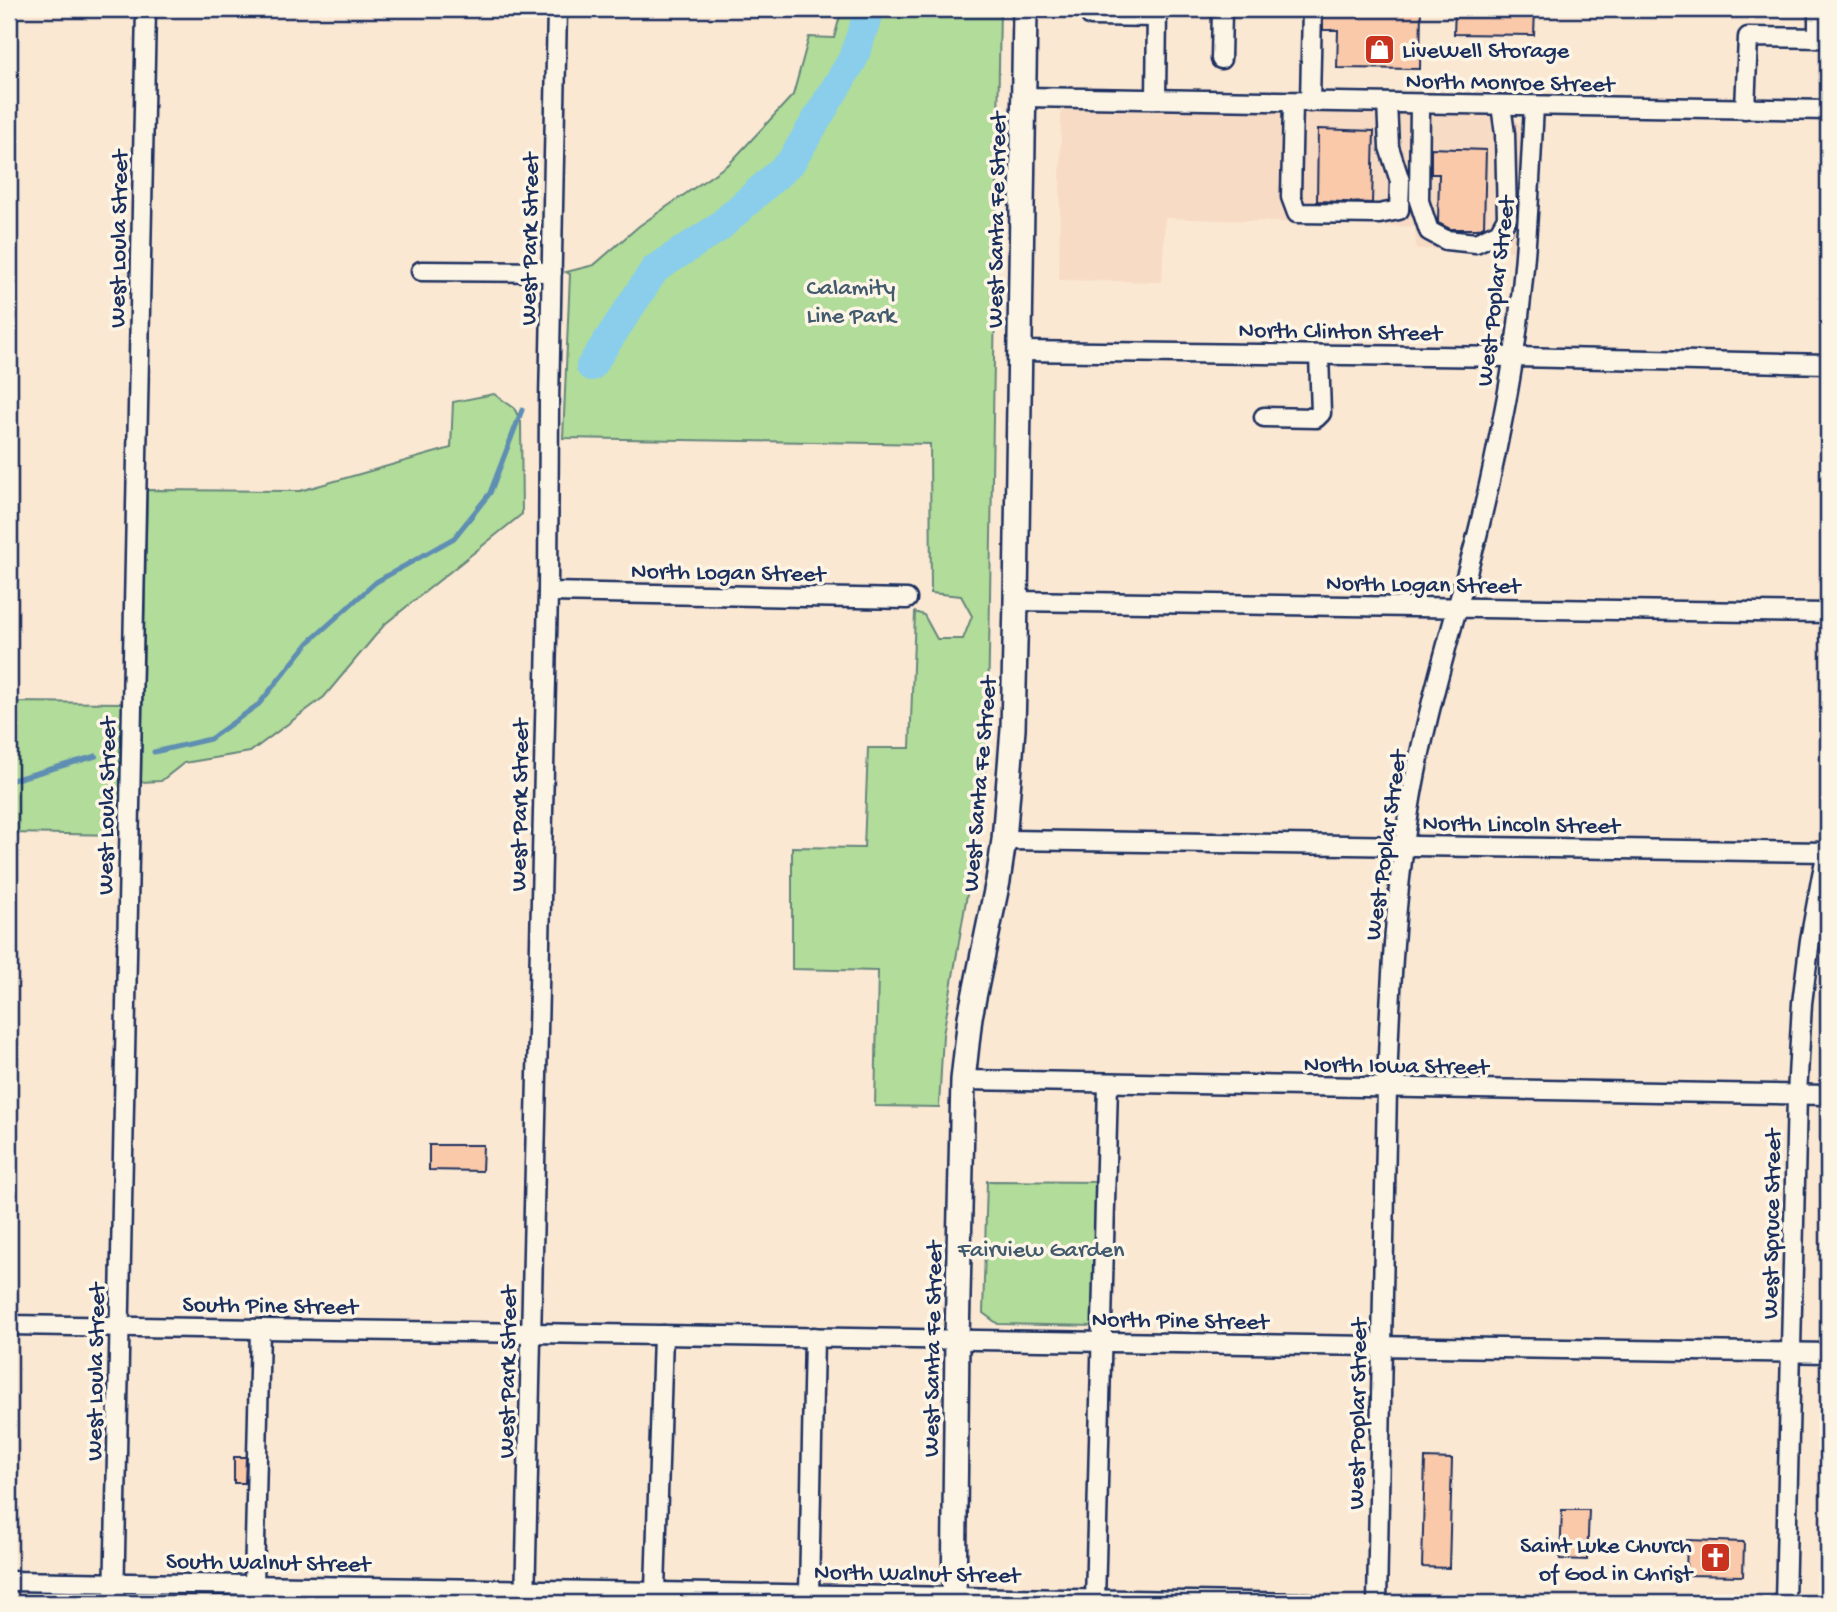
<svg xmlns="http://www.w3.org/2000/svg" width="1837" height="1612" viewBox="0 0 1837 1612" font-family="'Gochi Hand',sans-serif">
<rect width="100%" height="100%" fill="#fbe8d3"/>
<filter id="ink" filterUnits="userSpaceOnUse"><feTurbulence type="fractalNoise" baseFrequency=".0143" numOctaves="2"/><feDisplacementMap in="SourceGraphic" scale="14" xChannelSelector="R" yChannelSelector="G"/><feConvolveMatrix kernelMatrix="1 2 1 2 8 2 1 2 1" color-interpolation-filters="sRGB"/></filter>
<g filter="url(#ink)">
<polygon fill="#f7dbc5" points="1078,108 1506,115 1519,123 1522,128 1524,142 1517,251 1416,249 1415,227 1165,218 1162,282 1059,280 1061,111"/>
<g fill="#b2dc99" stroke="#66867c" stroke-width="2">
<polygon points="842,9 1000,9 988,713 983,801 943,1035 939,1107 875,1106 878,971 792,969 792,847 864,848 868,748 910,748 915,612 924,615 937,639 963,639 972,616 961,596 931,593 930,444 563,438 570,274 566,272 594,265 639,226 730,163 793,95 809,37 834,38"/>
<polygon points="494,394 514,408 521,422 522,514 385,624 324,697 250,752 184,763 161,781 141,782 147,490 300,491 451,448 453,402"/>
<polygon points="9,702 123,703 121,835 9,833"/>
<polygon points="987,1181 1098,1182 1095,1326 998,1324 983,1313"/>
</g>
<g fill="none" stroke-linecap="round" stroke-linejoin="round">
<g stroke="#5e8eb3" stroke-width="5">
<polyline points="154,752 210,739 259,704 309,642 376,582 454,538 490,493 522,410"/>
<polyline points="9,781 96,756"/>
</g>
<polyline stroke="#8aceeb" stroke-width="30" points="591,366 655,269 718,228 791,162 853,59 870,9"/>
</g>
<g fill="#fac9aa" stroke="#1b2f5e" stroke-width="2">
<polygon points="1323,9 1421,9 1420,69 1337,68 1338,30 1323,30"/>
<polygon points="1455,9 1535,9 1534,35 1454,34"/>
<polygon points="1318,129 1374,131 1372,203 1317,201"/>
<polygon points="1431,148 1486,150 1484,226 1478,229 1450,229 1438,223 1439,174 1431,174"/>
<polygon points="429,1145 483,1145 482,1171 429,1170"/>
<polygon points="234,1457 246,1457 245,1483 234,1483"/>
<polygon points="1425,1458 1452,1459 1449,1568 1422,1567"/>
<polygon points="1562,1510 1589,1510 1587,1560 1560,1559"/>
<polygon points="1687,1540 1744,1542 1743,1576 1686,1575"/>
</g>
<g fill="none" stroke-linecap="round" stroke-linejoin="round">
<defs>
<g id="minor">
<polyline points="1091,9 1091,16 1157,17"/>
<polyline points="1818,38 1818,9"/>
<polyline points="1221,59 1222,9"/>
<polyline points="1024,97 1828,110"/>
<polyline points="1156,99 1157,9"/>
<polyline points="1293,102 1291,197 1297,213 1379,214 1399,210 1400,181 1389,147 1387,103"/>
<polyline points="1310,102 1312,9"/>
<polyline points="1420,104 1419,201 1429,231 1446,240 1476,243 1499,232 1507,218 1505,134 1501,105"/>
<polyline points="1745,109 1748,37 1828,38"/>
<polyline points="421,271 552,272"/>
<polyline points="1020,351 1513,357 1828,364"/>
<polyline points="1264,417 1316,418 1321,413 1319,355"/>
<polyline points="548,592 907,599"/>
<polyline points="1016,601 1828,613"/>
<polyline points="1004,840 1828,852"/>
<polyline points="963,1080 1828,1095"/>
<polyline points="9,1325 1828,1353"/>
<polyline points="9,1581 1308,1603"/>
<polyline points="254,1585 260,1329"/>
<polyline points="655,1591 663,1335"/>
<polyline points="809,1594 814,1337"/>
<polyline points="114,1603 146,9"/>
<polyline points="525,1603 548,592 549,402 557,9"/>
<polyline points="1095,1603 1108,1083"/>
<path d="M1377 1603 1387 1088C1390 990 1395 890 1412 793 1428 705 1454 621 1477 536 1489 488 1499 439 1508 391 1525 297 1529 201 1534 106"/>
<polyline points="1785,1603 1797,1095 1802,1003 1810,940 1822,875 1828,848"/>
</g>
<polyline id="major" points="954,1603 957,1339 963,1080 970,1017 998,881 1004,840 1013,729 1016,601 1025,9"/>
</defs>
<use href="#minor" stroke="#1b2f5e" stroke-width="23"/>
<use href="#major" stroke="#1b2f5e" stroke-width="28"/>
<use href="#minor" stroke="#fcf5e5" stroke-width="18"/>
<use href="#major" stroke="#fcf5e5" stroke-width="23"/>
</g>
</g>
<defs>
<symbol id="shop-square" viewBox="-11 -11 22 22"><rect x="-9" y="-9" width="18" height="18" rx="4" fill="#c8321e" stroke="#fcf5e5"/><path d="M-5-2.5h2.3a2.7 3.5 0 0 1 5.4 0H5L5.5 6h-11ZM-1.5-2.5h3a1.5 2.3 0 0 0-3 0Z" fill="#fff"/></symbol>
<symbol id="church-square" viewBox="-11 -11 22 22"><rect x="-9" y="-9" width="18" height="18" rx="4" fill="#c8321e" stroke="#fcf5e5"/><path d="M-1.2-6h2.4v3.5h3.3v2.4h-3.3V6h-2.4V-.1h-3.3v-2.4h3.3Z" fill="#fff"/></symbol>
</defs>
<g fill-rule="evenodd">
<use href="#shop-square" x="1362" y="32" width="35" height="35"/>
<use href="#church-square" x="1698" y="1540" width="35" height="35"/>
</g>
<g text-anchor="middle" stroke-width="7" stroke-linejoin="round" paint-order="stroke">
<g font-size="24" fill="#1b2f5e" stroke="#fcf5e5" text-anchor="start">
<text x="1402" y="57">LiveWell Storage</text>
<text x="1692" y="1552" text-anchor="end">Saint Luke Church<tspan x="1692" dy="28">of God in Christ</tspan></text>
</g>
<g font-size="24" fill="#1b2f5e" stroke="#fcf5e5">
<text transform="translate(1510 81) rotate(1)" y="8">North Monroe Street</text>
<text transform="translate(995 220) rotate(-89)" y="8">West Santa Fe Street</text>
<text transform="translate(117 239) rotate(-89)" y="8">West Loula Street</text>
<text transform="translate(528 239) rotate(-89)" y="8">West Park Street</text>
<text transform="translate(1494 291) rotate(-83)" y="8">West Poplar Street</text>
<text transform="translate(1340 330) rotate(1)" y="8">North Clinton Street</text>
<text transform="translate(728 571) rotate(1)" y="8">North Logan Street</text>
<text transform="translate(1423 583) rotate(1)" y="8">North Logan Street</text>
<text transform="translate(978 784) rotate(-85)" y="8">West Santa Fe Street</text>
<text transform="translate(518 805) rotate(-89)" y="8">West Park Street</text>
<text transform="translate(105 806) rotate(-89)" y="8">West Loula Street</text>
<text transform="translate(1521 823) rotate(1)" y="8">North Lincoln Street</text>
<text transform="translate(1384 845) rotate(-82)" y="8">West Poplar Street</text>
<text transform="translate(1396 1064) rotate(1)" y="8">North Iowa Street</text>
<text transform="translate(1770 1224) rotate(-89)" y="8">West Spruce Street</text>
<text transform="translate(270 1304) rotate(1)" y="8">South Pine Street</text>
<text transform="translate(1180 1319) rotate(1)" y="8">North Pine Street</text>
<text transform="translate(931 1349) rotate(-89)" y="8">West Santa Fe Street</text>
<text transform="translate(94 1372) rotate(-89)" y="8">West Loula Street</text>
<text transform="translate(506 1372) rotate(-89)" y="8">West Park Street</text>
<text transform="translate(1356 1414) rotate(-89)" y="8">West Poplar Street</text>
<text transform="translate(268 1561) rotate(1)" y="8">South Walnut Street</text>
<text transform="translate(917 1572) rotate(1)" y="8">North Walnut Street</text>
</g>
<g font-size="24" fill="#415a6d" stroke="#fcf5e5">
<text x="851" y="294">Calamity<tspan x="851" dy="28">Line Park</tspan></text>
<text x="1041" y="1256">Fairview Garden</text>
</g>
</g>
<rect width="1837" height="1612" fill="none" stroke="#fcf5e5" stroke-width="35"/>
<rect x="18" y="18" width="1802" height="1577" fill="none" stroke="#1b2f5e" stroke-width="2.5" filter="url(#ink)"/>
</svg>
